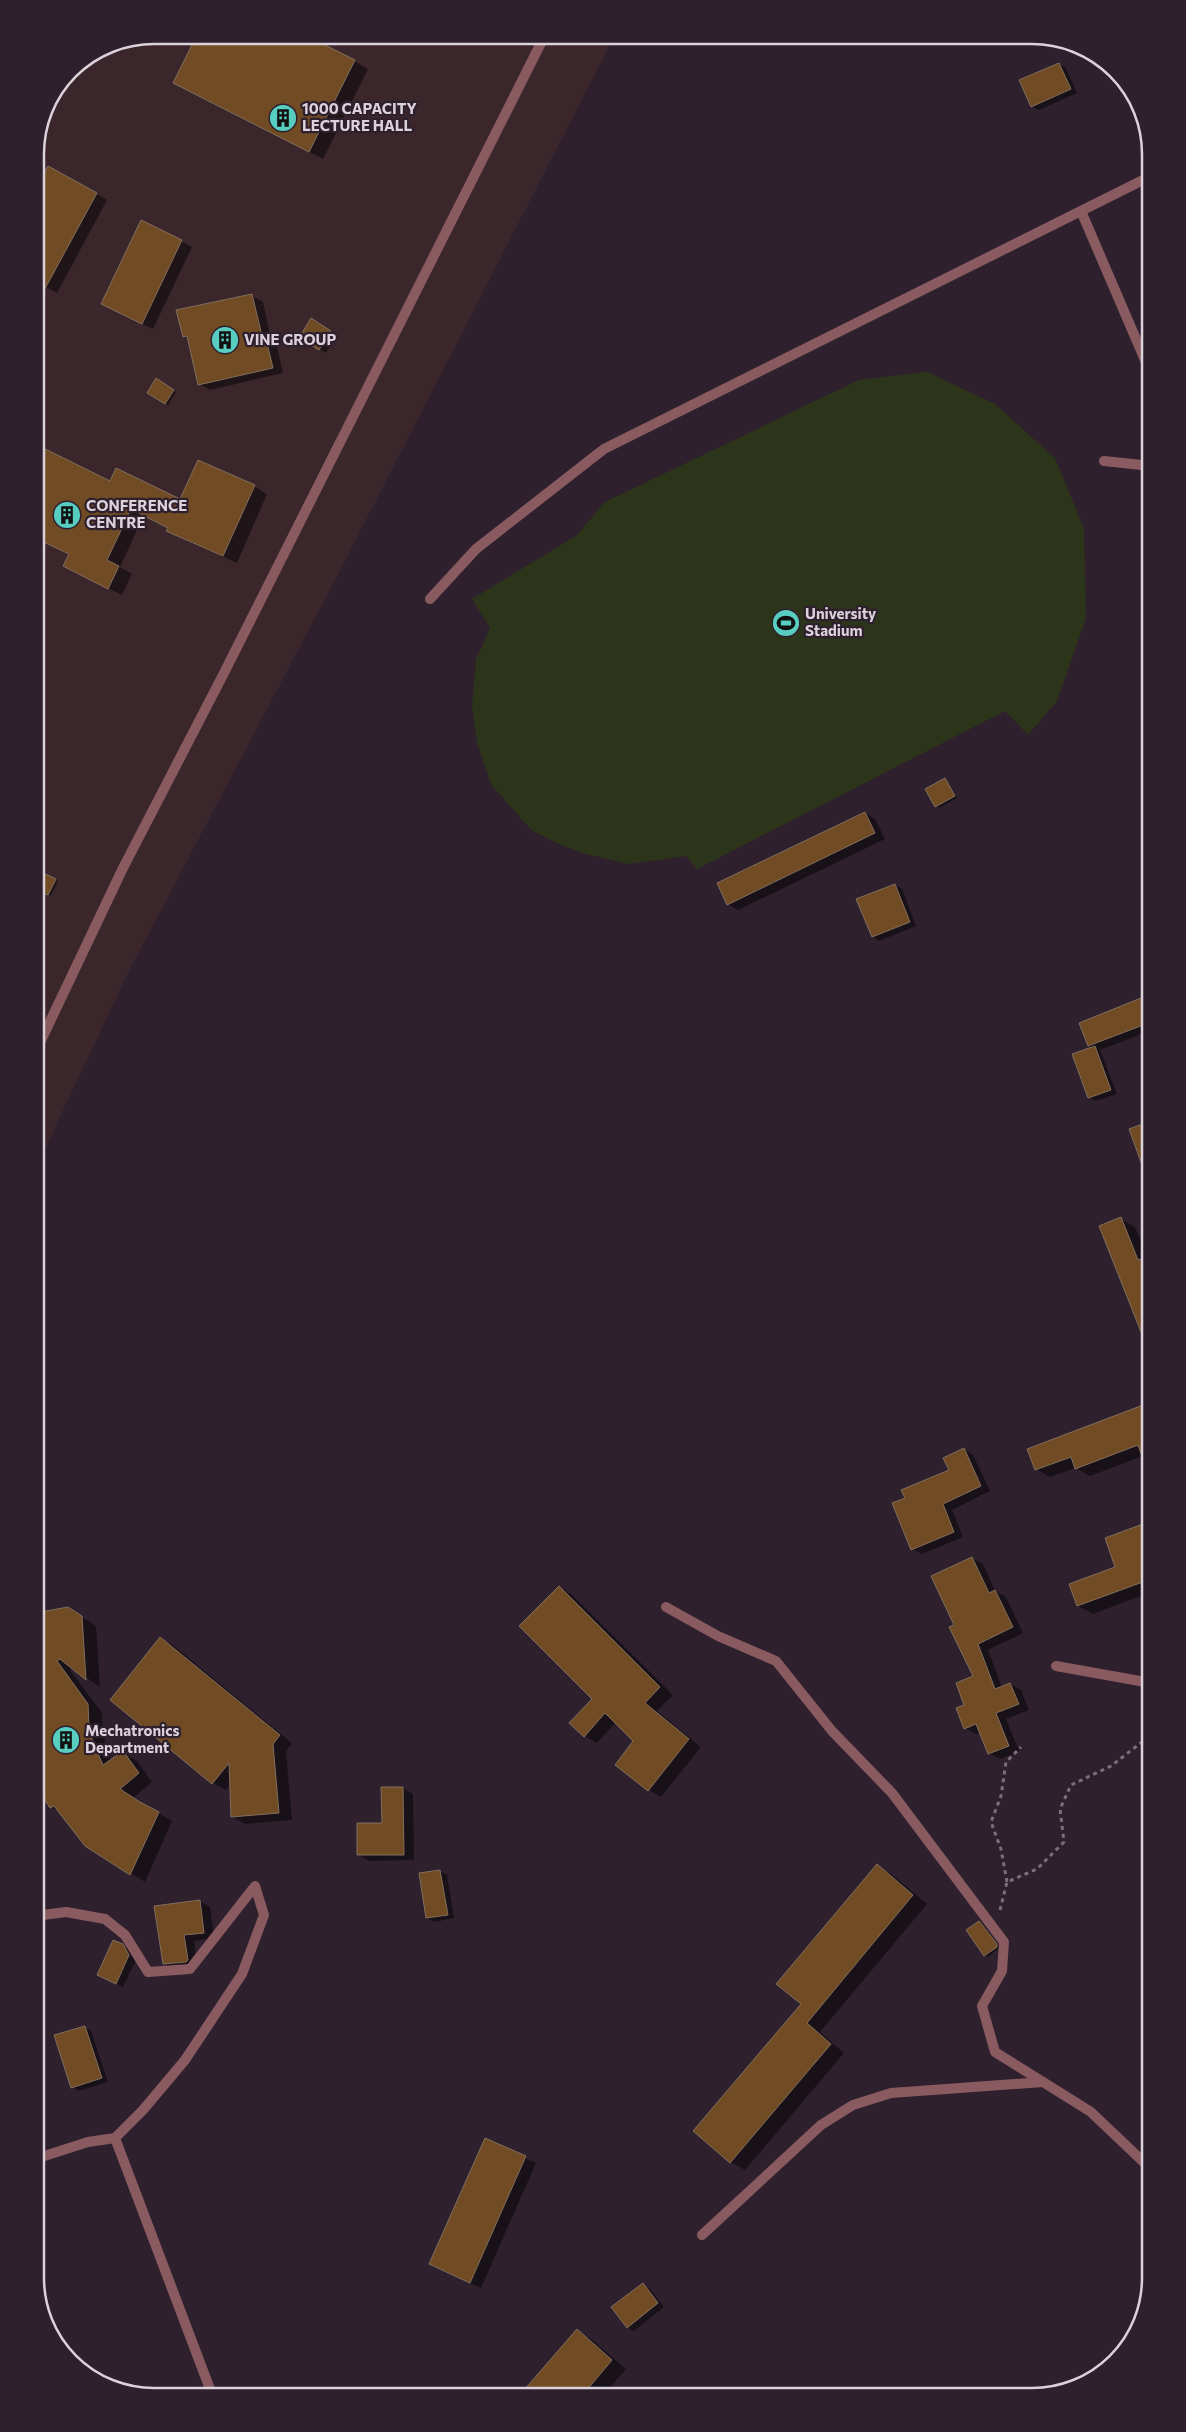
<svg xmlns="http://www.w3.org/2000/svg" width="1186" height="2432" viewBox="0 0 1186 2432" font-family="Commissioner,sans-serif">
<rect width="100%" height="100%" fill="#2f202e"/>
<polygon fill="#3b272b" points="154,35 615,35 345,561 129,971 55,1127 35,1175 35,146 44,108 70,70 108,44"/>
<polygon fill="#2c351a" points="927,372 995,404 1055,458 1084,529 1086,618 1057,701 1028,735 1005,711 697,869 686,856 628,864 586,854 556,843 531,830 491,784 477,743 472,706 476,660 490,628 472,599 576,536 605,502 859,380"/>
<g fill="#0007">
<polygon points="354,61 368,69 323,159 175,83"/>
<polygon points="1059,64 1066,68 1077,93 1039,110 1032,106"/>
<polygon points="49,167 107,200 57,293 35,281"/>
<polygon points="181,241 192,247 153,329 113,310"/>
<polygon points="252,296 263,302 272,344 277,347 283,373 210,390 199,384 189,339 184,337"/>
<polygon points="311,320 337,335 326,353 301,337"/>
<polygon points="156,380 176,392 168,405 148,392"/>
<polygon points="110,482 181,501 254,486 267,494 237,563 181,538 168,530 169,528 144,515 120,567 132,574 122,595 77,573 70,555 35,537"/>
<polygon points="945,780 957,798 939,808 936,806"/>
<polygon points="865,813 875,819 885,839 738,910 728,904"/>
<polygon points="55,880 58,881 51,896 35,888"/>
<polygon points="895,885 902,889 916,926 879,941 873,937"/>
<polygon points="1151,995 1151,1038 1144,1033 1100,1050 1117,1094 1096,1101 1089,1097 1093,1048 1089,1046"/>
<polygon points="1121,1219 1135,1227 1148,1258 1151,1357"/>
<polygon points="1151,1404 1151,1478 1143,1456 1090,1476 1076,1468 1050,1477 1036,1469"/>
<polygon points="964,1449 973,1455 990,1491 952,1510 963,1537 922,1554 912,1549 906,1498 951,1471"/>
<polygon points="1151,1490 1151,1513 1143,1493"/>
<polygon points="1151,1522 1151,1592 1093,1614 1078,1606 1070,1585 1117,1567"/>
<polygon points="972,1558 983,1564 995,1591 1006,1597 1023,1633 988,1650 1002,1688 1010,1684 1021,1690 1029,1710 1006,1719 1019,1751 1000,1759 989,1753 981,1732 976,1734 965,1728 966,1706 975,1676 956,1625"/>
<polygon points="559,1587 572,1595 673,1695 657,1711 701,1747 661,1797 649,1790 635,1741 616,1722 597,1743 585,1736 593,1699"/>
<polygon points="68,1608 96,1626 100,1687 73,1668 70,1670 102,1713 103,1734 111,1761 123,1753 137,1761 152,1782 133,1798 172,1821 145,1882 86,1845 61,1813 51,1807 35,1638"/>
<polygon points="161,1639 174,1646 292,1743 286,1751 292,1820 245,1824 232,1816 231,1784 226,1790 213,1783"/>
<polygon points="403,1788 413,1794 414,1860 369,1861 359,1855 383,1824"/>
<polygon points="877,1866 891,1874 927,1904 820,2032 844,2053 745,2170 731,2162 695,2131 803,2004"/>
<polygon points="440,1871 447,1875 454,1918 434,1922 427,1918"/>
<polygon points="200,1901 210,1907 214,1938 194,1941 197,1968 175,1969 164,1963"/>
<polygon points="980,1922 1000,1947 988,1957 985,1955"/>
<polygon points="122,1945 129,1950 136,1960 123,1987 105,1978"/>
<polygon points="84,2027 91,2031 108,2082 79,2091 72,2087"/>
<polygon points="35,2033 43,2060 35,2063"/>
<polygon points="485,2139 536,2163 481,2288 430,2264"/>
<polygon points="644,2285 650,2289 664,2307 634,2331 627,2327"/>
<polygon points="577,2330 591,2339 626,2369 602,2397 520,2397"/>
</g>
<g fill="#704b24" stroke="#816f5e">
<polygon points="197,35 305,35 355,60 309,152 173,83"/>
<polygon points="1059,63 1071,89 1031,107 1019,80"/>
<polygon points="48,166 97,193 35,307 35,189"/>
<polygon points="141,220 182,240 142,324 101,304"/>
<polygon points="252,294 263,340 266,339 273,368 198,385 187,336 183,337 176,310"/>
<polygon points="311,318 331,331 319,350 299,338"/>
<polygon points="156,378 174,390 165,404 147,393"/>
<polygon points="35,444 110,481 116,468 180,499 198,460 255,485 223,556 166,531 168,528 131,509 107,560 119,566 108,589 63,566 69,554 35,538"/>
<polygon points="945,778 955,796 935,807 925,789"/>
<polygon points="865,812 875,833 727,905 717,883"/>
<polygon points="39,871 56,879 48,895 35,889 35,880"/>
<polygon points="895,884 910,922 872,937 856,899"/>
<polygon points="1151,994 1151,1022 1088,1046 1079,1023"/>
<polygon points="1095,1046 1111,1090 1088,1098 1072,1054"/>
<polygon points="1151,1121 1151,1184 1149,1184 1129,1129"/>
<polygon points="1121,1217 1138,1260 1151,1256 1151,1357 1099,1226"/>
<polygon points="1151,1402 1151,1476 1149,1477 1138,1445 1075,1469 1071,1457 1035,1470 1027,1449"/>
<polygon points="964,1448 981,1486 943,1504 954,1532 911,1550 892,1503 905,1498 901,1490 949,1470 943,1458"/>
<polygon points="1151,1521 1151,1579 1077,1606 1069,1584 1115,1567 1105,1538"/>
<polygon points="972,1557 989,1593 995,1590 1013,1627 978,1644 995,1689 1010,1683 1019,1704 996,1713 1009,1746 988,1754 976,1724 964,1729 956,1708 964,1705 956,1683 973,1676 949,1627 954,1625 931,1576"/>
<polygon points="559,1586 660,1687 645,1703 689,1739 648,1791 615,1765 633,1741 605,1713 584,1737 569,1723 592,1699 519,1626"/>
<polygon points="68,1607 82,1616 86,1680 60,1659 57,1661 88,1704 89,1725 93,1743 103,1765 123,1751 139,1773 120,1789 140,1802 159,1812 130,1875 85,1846 54,1806 50,1808 35,1784 35,1741 43,1739 35,1651 35,1613"/>
<polygon points="160,1637 280,1735 273,1744 279,1813 231,1817 229,1763 212,1784 110,1700"/>
<polygon points="381,1787 403,1787 404,1855 357,1855 357,1823 382,1823"/>
<polygon points="877,1864 913,1895 807,2023 831,2044 730,2163 693,2131 801,2004 776,1984"/>
<polygon points="440,1870 448,1915 426,1918 419,1873"/>
<polygon points="200,1900 204,1933 184,1935 188,1960 186,1962 163,1964 154,1906"/>
<polygon points="979,1921 997,1944 997,1947 984,1956 966,1930"/>
<polygon points="113,1940 123,1944 129,1955 116,1984 97,1975"/>
<polygon points="85,2026 102,2078 71,2088 54,2035"/>
<polygon points="485,2138 526,2156 470,2283 429,2264"/>
<polygon points="643,2283 658,2303 627,2328 611,2307"/>
<polygon points="577,2329 612,2360 581,2397 518,2397"/>
</g>
<g fill="none" stroke-linecap="round" stroke-linejoin="round">
<g stroke="#7c6f7b" stroke-width="3" stroke-dasharray="4 4" stroke-linecap="butt">
<polyline points="1007,1882 1001,1849 991,1822 1001,1796 1006,1762 1021,1747"/>
<polyline points="1000,1910 1007,1882 1037,1869 1064,1842 1060,1809 1071,1785 1111,1766 1151,1735"/>
</g>
<g stroke="#895b60" stroke-width="10">
<polyline points="1081,211 1151,374"/>
<polyline points="1104,461 1151,466"/>
<polyline points="430,599 476,549 604,449 1151,176"/>
<polyline points="1056,1666 1151,1683"/>
<polyline points="702,2235 821,2125 853,2105 891,2093 1043,2082"/>
<polyline points="1112,2360 1131,2343"/>
</g>
<g stroke="#895b60" stroke-width="10">
<polyline points="35,1053 123,868 224,673 545,35"/>
<polyline points="666,1607 718,1636 776,1661 832,1731 892,1793 1004,1942 1002,1971 982,2006 995,2052 1091,2112 1151,2169"/>
<polyline points="115,2138 213,2397"/>
<polyline points="35,2159 88,2142 115,2138 143,2110 185,2060 242,1974 264,1915 255,1886 190,1969 148,1972 125,1935 105,1919 66,1912 35,1916"/>
</g>
</g>
<defs>
<symbol id="building-disc" viewBox="-11 -11 22 22"><circle r="9.5" fill="#58cec0" stroke="#2f202e"/><path d="M-4-6H4V6H1V3H-1V6H-4ZM-2.5-4.3h1.7v1.8h-1.7ZM.8-4.3h1.7v1.8H.8ZM-2.5-1h1.7V.8h-1.7ZM.8-1h1.7V.8H.8Z" fill="#111"/></symbol>
<symbol id="stadium-disc" viewBox="-11 -11 22 22"><circle r="9.5" fill="#58cec0" stroke="#2f202e"/><path d="M0-5a6.5 5 0 1 0 0 10a6.5 5 0 1 0 0-10ZM-3.5-1.8h7v3.6h-7Z" fill="#111"/></symbol>
</defs>
<g fill-rule="evenodd">
<use href="#building-disc" x="267" y="102" width="32" height="32"/>
<use href="#building-disc" x="209" y="324" width="32" height="32"/>
<use href="#building-disc" x="51" y="499" width="32" height="32"/>
<use href="#stadium-disc" x="770" y="607" width="32" height="32"/>
<use href="#building-disc" x="50" y="1724" width="32" height="32"/>
</g>
<g text-anchor="middle" stroke-width="4.5" stroke-linejoin="round" paint-order="stroke">
<g font-size="15" font-weight="bold" fill="#dcd2db" stroke="#2f202e" text-anchor="start">
<text x="302" y="114">1000 CAPACITY<tspan x="302" dy="17">LECTURE HALL</tspan></text>
<text x="244" y="345">VINE GROUP</text>
<text x="86" y="511">CONFERENCE<tspan x="86" dy="17">CENTRE</tspan></text>
<text x="805" y="619">University<tspan x="805" dy="17">Stadium</tspan></text>
<text x="85" y="1736">Mechatronics<tspan x="85" dy="17">Department</tspan></text>
</g>
</g>
<path d="M0 0H1186V2432H0ZM154 44H1032A110 110 0 0 1 1142 154V2278A110 110 0 0 1 1032 2388H154A110 110 0 0 1 44 2278V154A110 110 0 0 1 154 44Z" fill="#2f202e" fill-rule="evenodd"/>
<path fill="none" stroke="#dcd2db" stroke-width="2.5" d="M154 44H1032A110 110 0 0 1 1142 154V2278A110 110 0 0 1 1032 2388H154A110 110 0 0 1 44 2278V154A110 110 0 0 1 154 44Z"/>
</svg>
